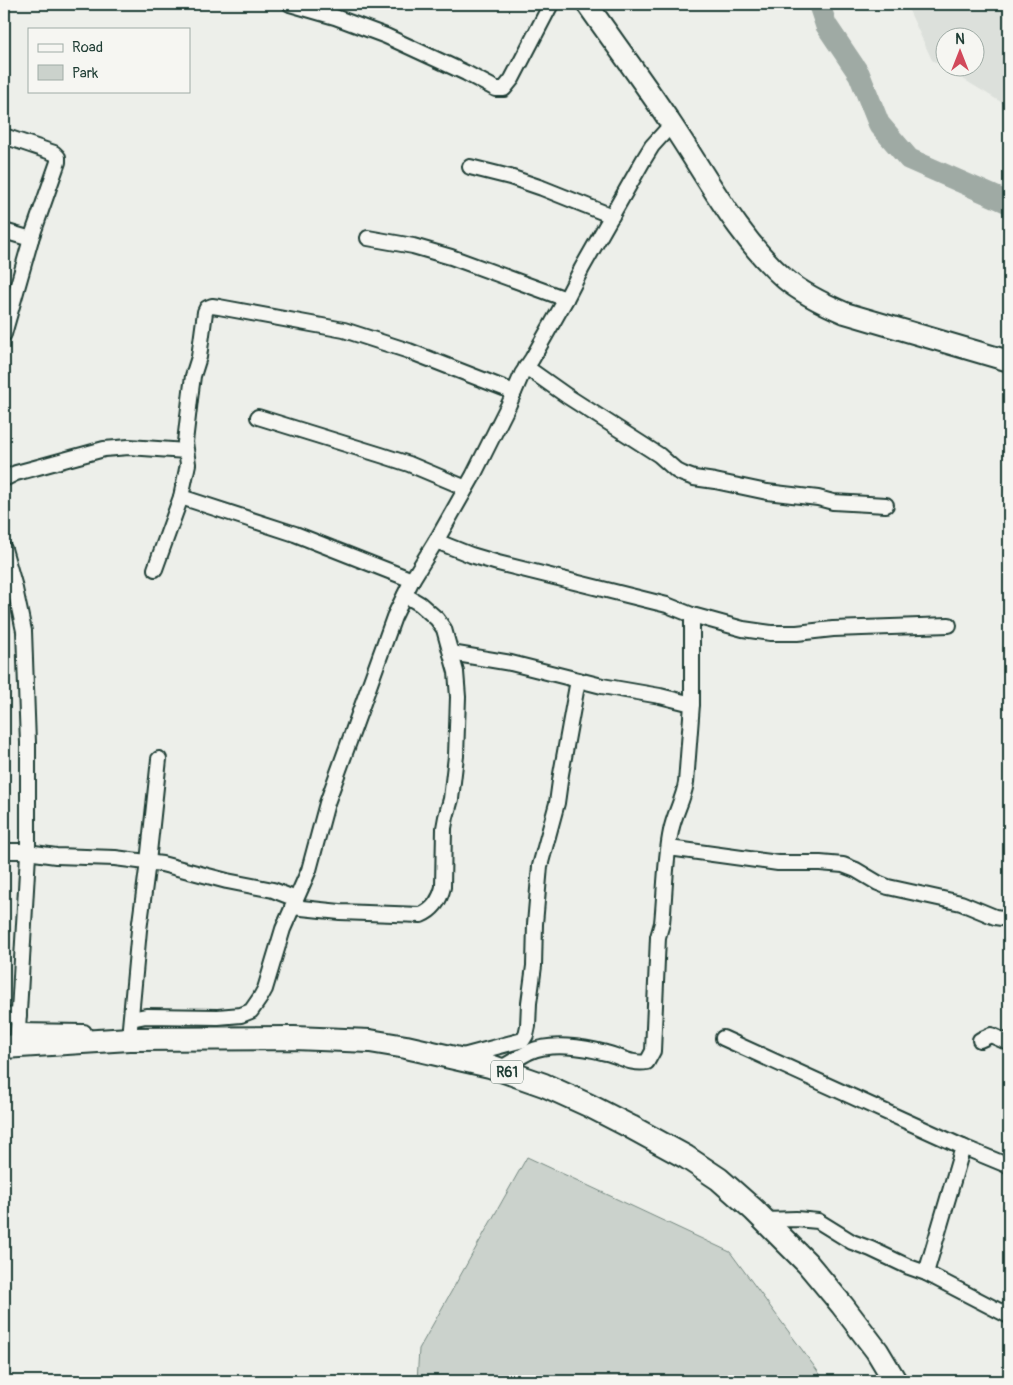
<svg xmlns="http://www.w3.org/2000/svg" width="1013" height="1385" viewBox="0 0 1013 1385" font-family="Pangolin,sans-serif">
<rect width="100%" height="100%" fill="#edefea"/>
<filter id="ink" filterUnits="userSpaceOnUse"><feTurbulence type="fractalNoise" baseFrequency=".02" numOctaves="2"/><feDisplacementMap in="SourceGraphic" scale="10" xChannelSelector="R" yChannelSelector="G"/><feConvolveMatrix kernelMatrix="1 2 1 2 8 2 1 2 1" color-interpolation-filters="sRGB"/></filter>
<g filter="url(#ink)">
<path fill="#dce0db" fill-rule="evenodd" d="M906 4H1009V107L932 60ZM946 38H976V68H946Z"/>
<polygon fill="#cbd2cc" stroke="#758880" points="527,1157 730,1252 825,1381 417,1381 419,1349"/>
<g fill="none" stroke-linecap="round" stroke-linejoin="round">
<polyline stroke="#9faaa4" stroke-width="22" points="819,4 826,25 859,74 879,124 909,159 1009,203"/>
<defs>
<g id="street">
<polyline points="290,4 335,17 386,36 466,73 496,89 504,89 512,79 551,4"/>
<polyline points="4,136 54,153 58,157 58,162 31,239 4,334"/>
<polyline points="470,167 510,177 542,188 612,216"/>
<polyline points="4,231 31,239"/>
<polyline points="368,238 413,246 451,257 566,299"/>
<polyline points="526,367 567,396 659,455 677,471 683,474 694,478 715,481 767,492 818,498 833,502 886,505"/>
<polyline points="258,417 381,455 409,464 466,488"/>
<polyline points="4,479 16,473 31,469 104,449 129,447 186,451"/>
<polyline points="181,497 295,534 412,580"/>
<path d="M436 541 471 555 498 563 667 605 692 615V704L686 783C683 801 674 814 671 831 665 859 665 894 662 923L658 937 653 1051 647 1062C631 1065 620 1056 606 1053 584 1047 550 1042 529 1052 519 1057 509 1064 499 1069"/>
<polyline points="4,549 14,584 24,631 28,743 28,854 17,1047"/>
<polyline points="155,569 181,497 188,464 185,442 191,391 193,376 199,357 205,312 207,308 212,306 219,307 344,330 409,351 514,392"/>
<polyline points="692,615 743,629 771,633 797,633 833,629 949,625"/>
<polyline points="451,653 511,663 602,686 660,696 692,704"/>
<polyline points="669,848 778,863 820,863 843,865 856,870 878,883 888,887 961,903 995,917 1009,919"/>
<polyline points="4,851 20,851 56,856 115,858 162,864 227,881 273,890 296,899"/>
<path d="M292 907 340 912 421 915C433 910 440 900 443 887L444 828 446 817 451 799 456 756 458 697 456 672 444 629 437 619 420 604 405 595"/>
<polyline points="4,1016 19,1015"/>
<polyline points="131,1019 146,1016 218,1017 241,1015 251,1011 260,998 265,989 283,929 309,870 327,803 394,617 412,580 439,536 473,476 509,404 522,374 532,359 566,299 582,268 644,159 652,146 672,124"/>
<polyline points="130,1027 139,930 148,862 159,759"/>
<polyline points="18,1031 84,1032"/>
<polyline points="723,1038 963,1147 1009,1166"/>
<polyline points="980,1040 991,1035 1009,1043"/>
<polyline points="459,1057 523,1040 526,1035 528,1026 529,1003 534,966 535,924 540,866 557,803 561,774 578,680"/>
<polyline points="764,1220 796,1219 818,1221 852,1242 871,1249 909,1267 926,1273 1009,1316"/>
<polyline points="926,1273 963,1147"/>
</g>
<path id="secondary" d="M587 4C615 44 645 84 672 125 707 177 738 238 785 279 803 294 824 304 845 313L1009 361"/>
<polyline id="primary" points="4,1047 129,1039 294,1038 370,1041 406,1047 490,1066 544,1085 588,1105 631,1127 686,1157 719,1179 754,1210 807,1263 842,1305 877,1351 895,1381"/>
</defs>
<use href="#street" stroke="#1f3d34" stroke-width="18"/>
<use href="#secondary" stroke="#1f3d34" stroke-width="24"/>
<use href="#primary" stroke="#1f3d34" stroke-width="26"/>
<use href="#street" stroke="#f6f6f2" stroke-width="14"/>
<use href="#secondary" stroke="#f6f6f2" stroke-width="20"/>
<use href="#primary" stroke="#f6f6f2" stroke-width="22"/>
</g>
</g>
<g text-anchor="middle" stroke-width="4" stroke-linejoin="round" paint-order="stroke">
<rect fill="#f6f6f2" stroke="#60746d" stroke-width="1" x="491" y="1060.5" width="32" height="23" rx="4"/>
<g font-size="14" font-weight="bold" fill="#1f3d34">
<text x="507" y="1077">R61</text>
</g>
</g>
<rect width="1013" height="1385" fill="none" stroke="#f6f6f2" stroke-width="20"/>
<rect x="10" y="10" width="993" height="1365" fill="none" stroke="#1f3d34" stroke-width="2" filter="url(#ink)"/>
<rect x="28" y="28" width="162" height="65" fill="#f6f6f2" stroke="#a0aca6"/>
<rect x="38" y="44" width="25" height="8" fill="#f6f6f2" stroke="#a0aca6"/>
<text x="72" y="52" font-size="15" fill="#1f3d34">Road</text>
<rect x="38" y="65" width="25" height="15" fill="#cbd2cc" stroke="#a0aca6"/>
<text x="72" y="78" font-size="15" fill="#1f3d34">Park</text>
<g transform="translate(960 52)"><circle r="24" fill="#f6f6f2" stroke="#a0aca6"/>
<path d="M0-4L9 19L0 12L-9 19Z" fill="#d1495b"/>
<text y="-8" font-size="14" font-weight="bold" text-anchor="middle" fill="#1f3d34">N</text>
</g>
</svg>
